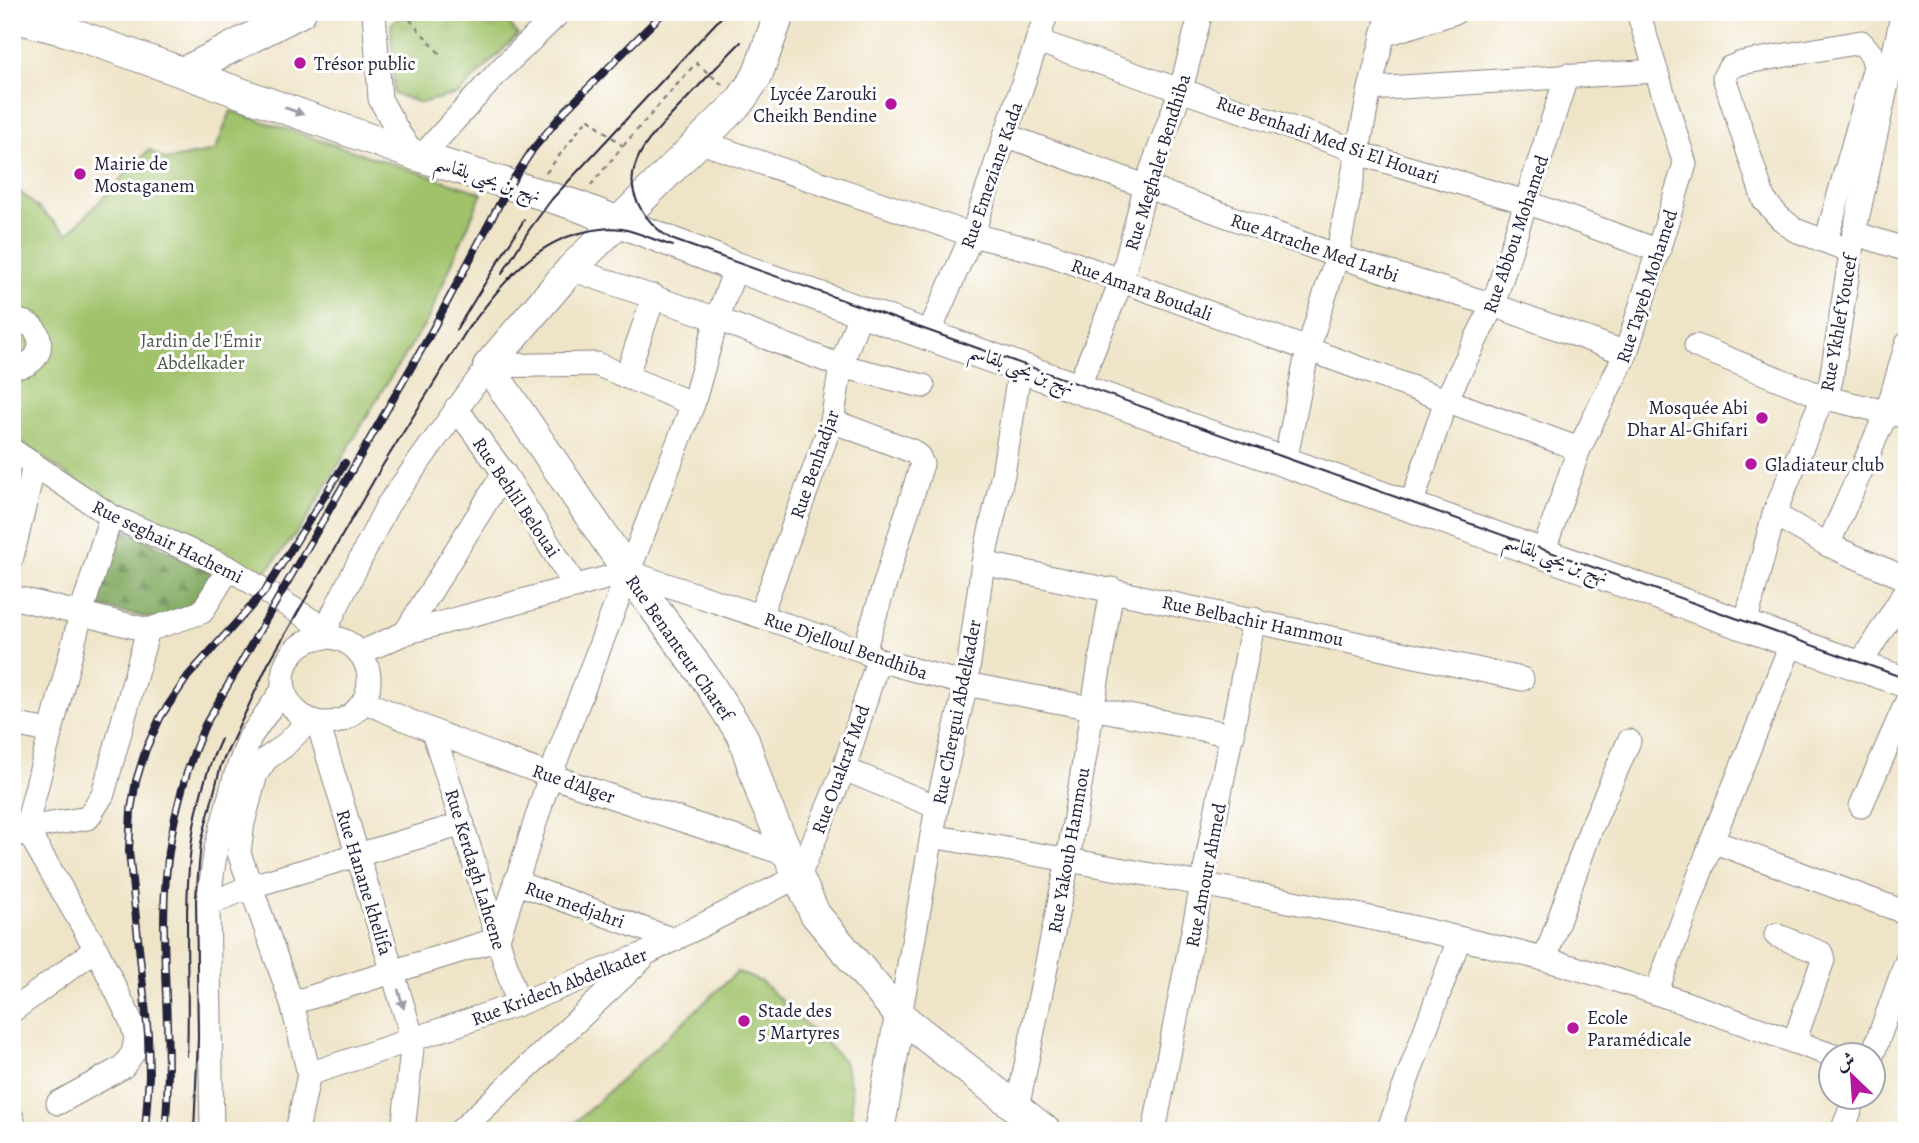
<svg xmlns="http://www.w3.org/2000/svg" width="1919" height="1143" viewBox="0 0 1919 1143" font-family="Alegreya,Amiri,serif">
<defs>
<pattern id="grass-tufts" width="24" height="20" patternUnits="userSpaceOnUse" patternTransform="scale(1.75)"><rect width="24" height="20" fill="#a0c26b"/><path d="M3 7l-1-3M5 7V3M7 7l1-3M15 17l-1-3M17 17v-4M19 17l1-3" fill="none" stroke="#8aa65e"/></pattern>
<pattern id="forest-firs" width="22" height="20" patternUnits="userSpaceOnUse" patternTransform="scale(1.75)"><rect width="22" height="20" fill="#80a85f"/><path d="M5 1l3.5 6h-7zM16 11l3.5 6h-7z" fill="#688850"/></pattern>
</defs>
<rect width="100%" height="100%" fill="#fff"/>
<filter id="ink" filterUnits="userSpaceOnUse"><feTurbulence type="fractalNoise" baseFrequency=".0143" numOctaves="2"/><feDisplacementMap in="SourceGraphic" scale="14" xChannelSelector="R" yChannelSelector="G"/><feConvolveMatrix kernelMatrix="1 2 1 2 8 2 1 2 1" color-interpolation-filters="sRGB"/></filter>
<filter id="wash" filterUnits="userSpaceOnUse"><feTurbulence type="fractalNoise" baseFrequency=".00686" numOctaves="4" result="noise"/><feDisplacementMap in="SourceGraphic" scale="28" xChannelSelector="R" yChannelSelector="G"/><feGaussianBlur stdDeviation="1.57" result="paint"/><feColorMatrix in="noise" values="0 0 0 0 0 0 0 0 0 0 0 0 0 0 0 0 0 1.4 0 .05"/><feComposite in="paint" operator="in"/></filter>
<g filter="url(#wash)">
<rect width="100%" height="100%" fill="#efe4c8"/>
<polygon fill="url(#grass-tufts)" stroke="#617253" stroke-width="2" points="406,12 512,12 505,18 518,35 458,94 420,103 394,94 391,24"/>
<polygon fill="url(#forest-firs)" stroke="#51654d" stroke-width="2" points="116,526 211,571 198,605 158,620 94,606"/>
<g fill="#a0c26b" stroke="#617253" stroke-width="2">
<polygon points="231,111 482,193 428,319 383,389 305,522 265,573 109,504 12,436 12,185 68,234 149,150 166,160 215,151"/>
<polygon points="737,972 762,982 844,1061 851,1087 853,1127 848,1131 566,1131"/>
</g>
</g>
<g filter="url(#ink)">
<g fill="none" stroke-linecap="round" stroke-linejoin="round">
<defs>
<g id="minor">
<polyline points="374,12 380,99 400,135 414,154"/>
<polyline points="1383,35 1456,12"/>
<polyline points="1037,41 1344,146 1357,153 1526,202 1659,251"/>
<polyline points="1370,89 1656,71"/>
<polyline points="1005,135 1337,256 1493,305 1626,353"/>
<polyline points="701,142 972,235 1049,254 1579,449"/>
<polyline points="421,157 501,69 560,12"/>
<polyline points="1854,233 1907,250"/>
<polyline points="1826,241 1875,67 1872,55 1861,42 1741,63 1729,68 1724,77 1764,200 1779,217 1795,230 1851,251"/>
<polyline points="571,269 717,319 841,366 923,386"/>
<path d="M12 321C50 319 48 370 12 366"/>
<polyline points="928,335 972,235 1047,12"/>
<polyline points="1696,346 1826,398 1907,417"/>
<polyline points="626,377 654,296"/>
<polyline points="1078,388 1121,282 1145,188 1181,89 1201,12"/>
<polyline points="456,408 504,473 576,587"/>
<polyline points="832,421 912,451 919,457 922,464 864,651"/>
<polyline points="12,450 111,516 229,568 325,629"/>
<polyline points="1285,462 1308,349 1337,256 1370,89 1389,12"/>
<polyline points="1411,506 1446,400 1493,305 1567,75"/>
<polyline points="1774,514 1828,545 1907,579"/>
<polyline points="1828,545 1887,412 1907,343"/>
<polyline points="1543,553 1579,449 1626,353 1685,164 1638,12"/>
<polyline points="12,557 34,466"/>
<polyline points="983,563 1522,679"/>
<polyline points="628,572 864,651 878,660 966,684 1233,735"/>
<polyline points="12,597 148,630 202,612 229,568"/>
<polyline points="760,616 832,421 841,366 861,311"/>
<polyline points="1745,625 1774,514 1819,406 1826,398 1831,380 1854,233 1903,12"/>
<polyline points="405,633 504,473"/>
<circle cx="326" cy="680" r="43"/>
<polyline points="321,638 387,506 488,366 596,364 693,404"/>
<polyline points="360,653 405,633 628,572"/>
<polyline points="1859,666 1907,589"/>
<path d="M364 701C501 764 646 808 789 855"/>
<polyline points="318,723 413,1040 403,1131"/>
<polyline points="12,724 49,731"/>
<polyline points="434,734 518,1004"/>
<polyline points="844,769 937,807"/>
<polyline points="1861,806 1907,701"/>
<path d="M932 836C1136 872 1342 906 1543 959 1642 985 1738 1022 1834 1056"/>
<polyline points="12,838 26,828 81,614 111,516"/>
<polyline points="1712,841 1907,913"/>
<polyline points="515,882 674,940"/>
<polyline points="208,904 252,886 463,824"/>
<polyline points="1776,935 1821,953 1823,960 1794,1042"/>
<polyline points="1545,959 1590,831 1629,741"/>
<polyline points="1656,993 1712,841 1792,642"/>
<polyline points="292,1003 498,939 550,776 693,404 717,319 736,267"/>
<polyline points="12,1011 96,949"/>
<polyline points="900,1016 937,807 966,684 983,563 1003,474 1020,368"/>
<polyline points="1872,1056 1907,960"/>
<polyline points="309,1074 518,1004 649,952 799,876 844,769 878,660"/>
<polyline points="58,1103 123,1067 133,1053 136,1038 132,1023 96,949 26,828 88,818 103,794 148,630"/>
<polyline points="1017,1109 1068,860 1112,589"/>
<polyline points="12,1118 16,1131"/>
<polyline points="212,1131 208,904 216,848 235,777 250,737 284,688"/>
<polyline points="297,1131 309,1074 292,1003 239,853 243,823 256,774 266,759 283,747 310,720"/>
<polyline points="460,1131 641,960"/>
<polyline points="1154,1131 1254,619"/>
<polyline points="1388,1131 1459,939"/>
<polyline points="1842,1131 1855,1098"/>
</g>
<g id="major">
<polyline points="780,12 757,76 740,101 571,269 488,366 628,572 706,679 743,737 763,798 815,914 900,1016 1046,1131"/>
<polyline points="12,17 66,31 421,157 575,205 736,267 1907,683"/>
<polyline points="184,72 301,12"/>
<polyline points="879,1131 900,1016"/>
</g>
</defs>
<use href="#minor" stroke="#888382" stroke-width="25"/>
<use href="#major" stroke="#888382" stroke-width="32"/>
<g stroke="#888382" stroke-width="2.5" stroke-dasharray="5 5" stroke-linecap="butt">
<polyline points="403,12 441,55"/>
<polyline points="623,146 696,63 724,86"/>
<polyline points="546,173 588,118 623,146 591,185"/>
</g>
<use href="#minor" stroke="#fff" stroke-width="23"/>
<use href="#major" stroke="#fff" stroke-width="30"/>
<g stroke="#22223b" stroke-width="2">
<path d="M741 42C719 64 698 87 677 109 662 126 642 143 635 166 625 195 647 224 671 239L1907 679"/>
<polyline points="502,274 529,230 552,199 726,12"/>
<polyline points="456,330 524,220"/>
<path d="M467 330C500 288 529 244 584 232 596 229 609 227 622 229 639 232 656 241 673 246"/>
<path d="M187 1056C192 947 172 842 221 739"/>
<polyline points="194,1131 198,1038 196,897 201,843 221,765 268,664 381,468 472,322"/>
</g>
<defs>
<g id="rail">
<polyline points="145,1131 149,1076 148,1034 129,851 131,810 136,781 146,749 161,716 188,676 265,591 345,463"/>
<path d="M165 1131C172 1061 164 992 164 922 164 852 177 789 205 725L427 340 509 186 533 149 565 111 664 12"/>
</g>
</defs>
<use href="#rail" stroke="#22223b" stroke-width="8"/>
<use href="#rail" stroke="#fff" stroke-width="5" stroke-dasharray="16" stroke-linecap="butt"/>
</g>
<defs><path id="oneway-solid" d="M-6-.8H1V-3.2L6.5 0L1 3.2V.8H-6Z" transform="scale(1.75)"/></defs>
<g fill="#9c9ca7">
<use href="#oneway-solid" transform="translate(294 111) rotate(21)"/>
<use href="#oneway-solid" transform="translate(401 999) rotate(73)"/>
</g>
</g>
<g fill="#b5179e" stroke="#fff" stroke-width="2.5">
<circle cx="300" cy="63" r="7"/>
<circle cx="891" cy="104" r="7"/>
<circle cx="80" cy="174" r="7"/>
<circle cx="1762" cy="418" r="7"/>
<circle cx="1751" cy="464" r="7"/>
<circle cx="744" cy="1021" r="7"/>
<circle cx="1573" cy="1028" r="7"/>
</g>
<g text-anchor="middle" stroke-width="6" stroke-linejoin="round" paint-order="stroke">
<g font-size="19" fill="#22223b" stroke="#fff" text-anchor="start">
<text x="314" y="70">Trésor public</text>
<text x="877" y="100" text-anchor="end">Lycée Zarouki<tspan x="877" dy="22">Cheikh Bendine</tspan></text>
<text x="94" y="170">Mairie de<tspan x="94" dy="22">Mostaganem</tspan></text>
<text x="1748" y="414" text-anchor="end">Mosquée Abi<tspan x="1748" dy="22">Dhar Al-Ghifari</tspan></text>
<text x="1765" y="471">Gladiateur club</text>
<text x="758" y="1017">Stade des<tspan x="758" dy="22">5 Martyres</tspan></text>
<text x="1587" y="1024">Ecole<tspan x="1587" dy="22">Paramédicale</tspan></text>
</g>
<g font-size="19" fill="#22223b" stroke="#fff">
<text transform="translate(1328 139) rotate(19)" y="7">Rue Benhadi Med Si El Houari</text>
<text transform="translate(1157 162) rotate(-73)" y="7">Rue Meghalet Bendhiba</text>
<text transform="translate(991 175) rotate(-71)" y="7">Rue Emeziane Kada</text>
<text transform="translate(488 178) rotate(18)" y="7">نهج بن يحيى بلقاسم</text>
<text transform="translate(1515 234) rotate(-71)" y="7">Rue Abbou Mohamed</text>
<text transform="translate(1315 247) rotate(19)" y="7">Rue Atrache Med Larbi</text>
<text transform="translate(1646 286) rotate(-72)" y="7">Rue Tayeb Mohamed</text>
<text transform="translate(1142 289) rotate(20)" y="7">Rue Amara Boudali</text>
<text transform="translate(1838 323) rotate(-80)" y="7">Rue Ykhlef Youcef</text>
<text transform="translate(1022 368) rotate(20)" y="7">نهج بن يحيى بلقاسم</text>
<text transform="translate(814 464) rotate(-71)" y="7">Rue Benhadjar</text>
<text transform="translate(517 497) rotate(56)" y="7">Rue Behlil Belouai</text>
<text transform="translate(168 541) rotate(26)" y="7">Rue seghair Hachemi</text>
<text transform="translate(1556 558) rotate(20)" y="7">نهج بن يحيى بلقاسم</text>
<text transform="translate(1253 620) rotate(12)" y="7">Rue Belbachir Hammou</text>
<text transform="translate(846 645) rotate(19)" y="7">Rue Djelloul Bendhiba</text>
<text transform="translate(680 647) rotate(55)" y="7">Rue Benanteur Charef</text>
<text transform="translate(956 712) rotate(-79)" y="7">Rue Chergui Abdelkader</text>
<text transform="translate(840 769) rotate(-70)" y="7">Rue Ouakraf Med</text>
<text transform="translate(574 783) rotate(19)" y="7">Rue d'Alger</text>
<text transform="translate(1068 850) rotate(-80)" y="7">Rue Yakoub Hammou</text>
<text transform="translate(476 869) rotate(73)" y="7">Rue Kerdagh Lahcene</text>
<text transform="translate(1205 875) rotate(-79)" y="7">Rue Amour Ahmed</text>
<text transform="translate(365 882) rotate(73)" y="7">Rue Hanane khelifa</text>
<text transform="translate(575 904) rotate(20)" y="7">Rue medjahri</text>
<text transform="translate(559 986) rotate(-21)" y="7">Rue Kridech Abdelkader</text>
</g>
<g font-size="19" fill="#4e5a4c" stroke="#fff">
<text x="201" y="347">Jardin de l'Émir<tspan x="201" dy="22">Abdelkader</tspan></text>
</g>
</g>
<rect width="1919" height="1143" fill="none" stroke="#fff" stroke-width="42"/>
<g transform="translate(1852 1076) rotate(335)"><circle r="33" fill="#ffffff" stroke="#a7a7b1" stroke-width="2"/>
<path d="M0-5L12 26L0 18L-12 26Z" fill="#b5179e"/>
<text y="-10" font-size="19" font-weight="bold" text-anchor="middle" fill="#22223b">ش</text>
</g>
</svg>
